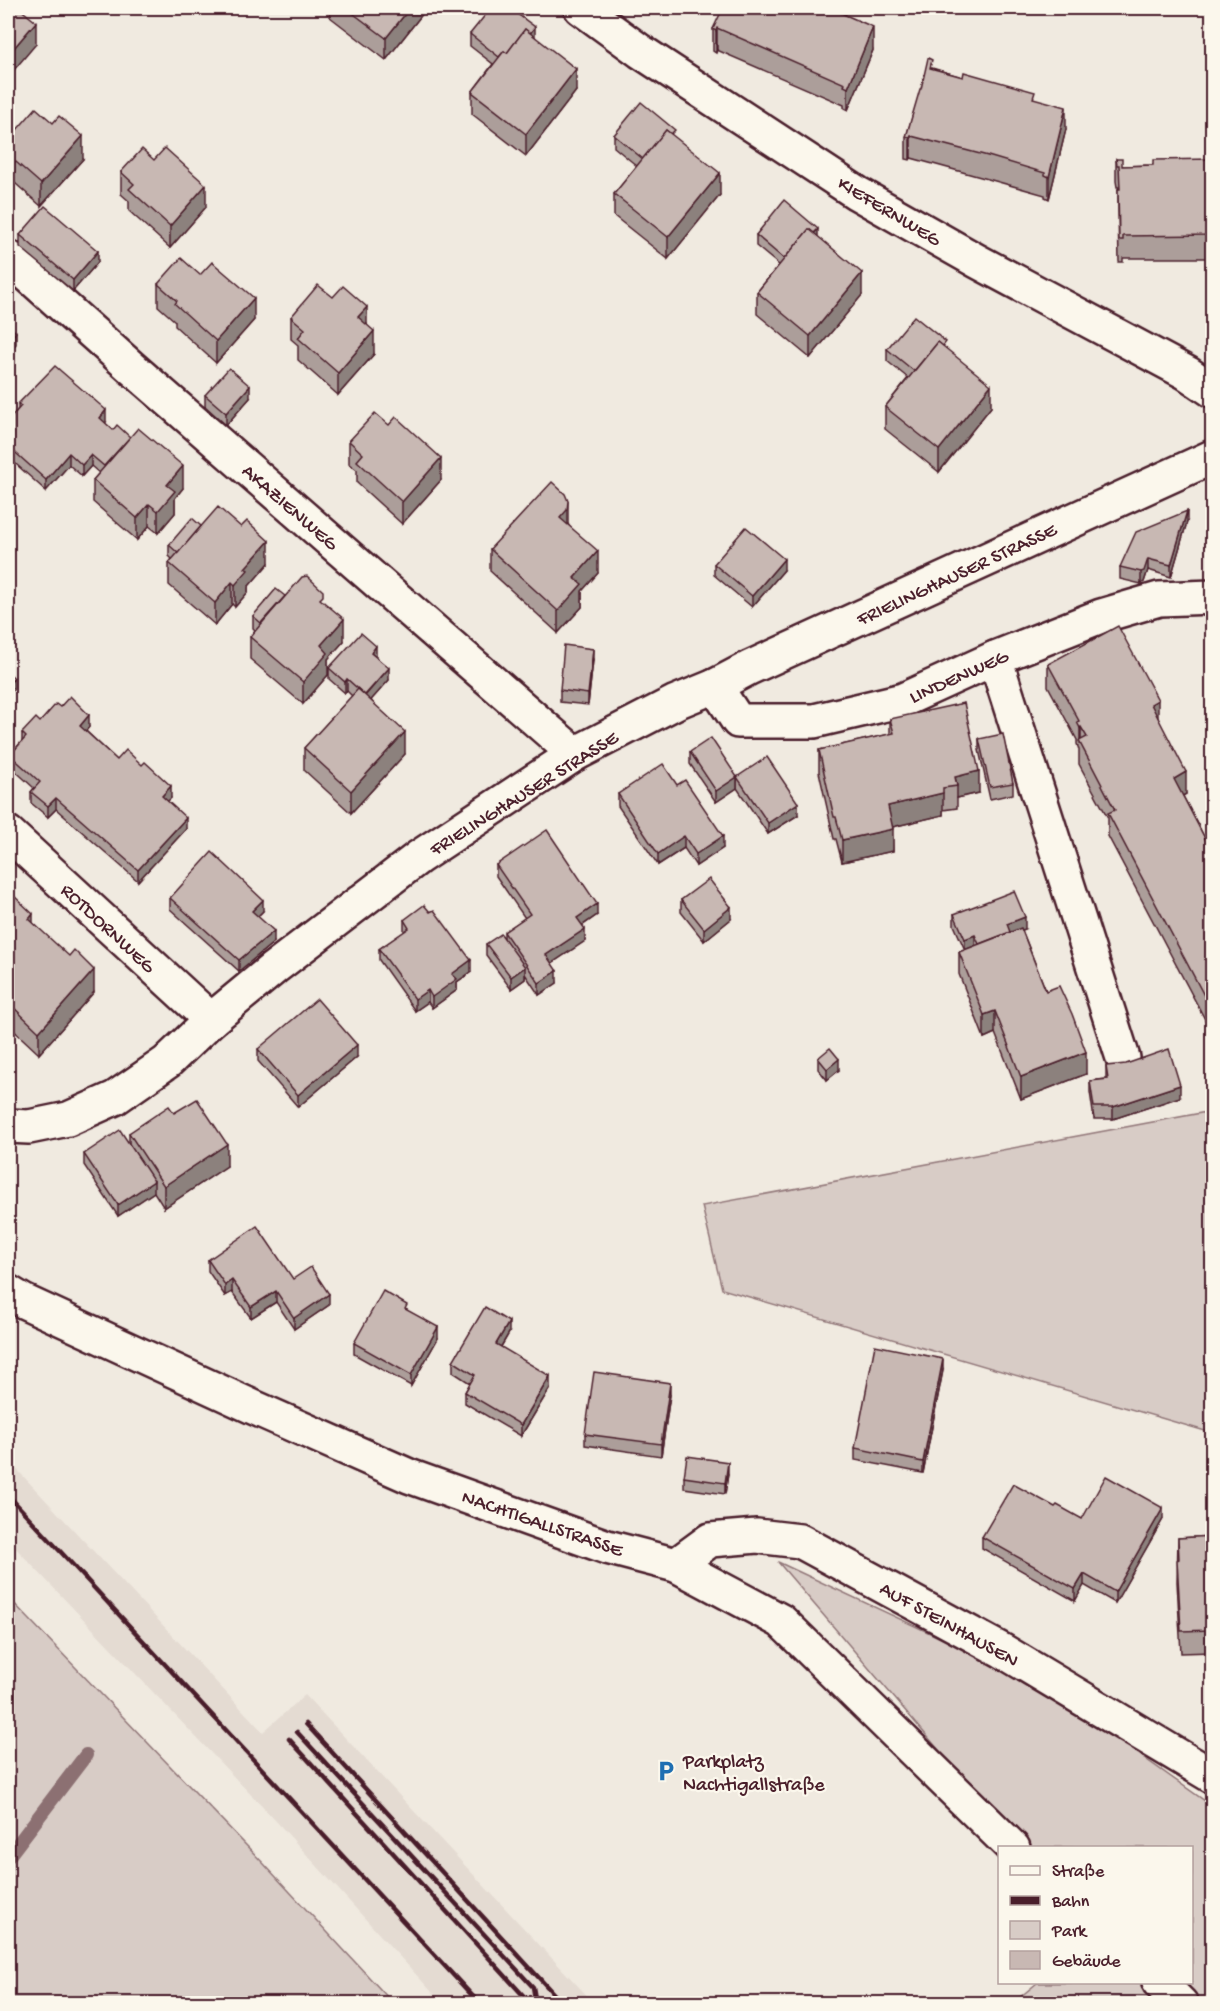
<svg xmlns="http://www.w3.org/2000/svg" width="1220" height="2011" viewBox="0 0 1220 2011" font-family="'Gochi Hand',sans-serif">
<rect width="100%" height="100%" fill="#f0eae0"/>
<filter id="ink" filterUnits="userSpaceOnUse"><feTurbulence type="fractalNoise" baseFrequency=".0167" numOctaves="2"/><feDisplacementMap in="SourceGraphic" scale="12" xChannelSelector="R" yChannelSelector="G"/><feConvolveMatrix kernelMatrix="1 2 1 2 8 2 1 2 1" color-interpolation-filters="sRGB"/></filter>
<g filter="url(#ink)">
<polygon fill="#e4dbd2" points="8,1460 263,1732 305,1695 594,2003 442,2003 276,1821 8,1540"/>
<g fill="#d8ccc6" stroke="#917678" stroke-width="1.5">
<polygon points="1212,1111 1212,1433 722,1289 702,1206"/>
<polygon points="778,1562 1041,1685 1212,1806 1212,2003 1013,2003 1037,1983 1192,1982 1192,1848 1022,1847"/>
<polygon points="8,1597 264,1864 393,2003 8,2003"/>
</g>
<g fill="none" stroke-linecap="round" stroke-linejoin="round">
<polyline stroke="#8c6f72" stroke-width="14" points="8,1857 86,1755"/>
<defs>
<g id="minor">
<polyline points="581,8 640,51 857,193 977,261 1187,373 1212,390"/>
<polyline points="8,257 132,368 575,754"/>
<polyline points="995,658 1123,1058"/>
<polyline points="715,686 738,721 814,721 903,700 995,658 1101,616 1159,599 1212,597"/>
<polyline points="8,833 211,1020"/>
<polyline points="8,1126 29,1127 68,1119 115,1098 167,1062 211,1020 274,968 419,857 575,754 676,702 715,686 749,668 1212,457"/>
<polyline points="8,1292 23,1301 253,1407 409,1476 607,1547 676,1565 781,1621 1013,1848"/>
<polyline points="676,1565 710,1540 757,1536 800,1541 1003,1651 1212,1776"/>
<polyline points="1159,1982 1181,2004"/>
</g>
</defs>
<use href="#minor" stroke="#4a1f2b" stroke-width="38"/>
<use href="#minor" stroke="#fbf7ec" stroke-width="33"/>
<g stroke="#4a1f2b" stroke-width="4.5">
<polyline points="8,1495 480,2004"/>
<polyline points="306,1724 563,2004"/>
<polyline points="297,1732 533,1987 536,2004"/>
<polyline points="289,1739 531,2004"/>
</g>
</g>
<g fill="#ac9e9a" stroke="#4a1f2b" stroke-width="1.5">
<polygon points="330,8 427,8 386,60 330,17"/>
<polygon points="845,8 845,14 873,50 848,110 844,108 844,105 717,50 716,53 713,51 713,29"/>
<polygon points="470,34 535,37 576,91 526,156 472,114 472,92 493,64 470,46"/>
<polygon points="932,68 1035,99 1066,129 1049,199 1045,197 1045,195 988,179 911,158 910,160 906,159 906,137 921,89"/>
<polygon points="614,135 675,138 720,195 668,259 614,216 614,194 637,166 614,147"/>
<polygon points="8,140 83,159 41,206 8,177"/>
<polygon points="1116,159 1122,166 1153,165 1212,159 1212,258 1123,258 1123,262 1119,262 1118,211 1118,189 1119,189 1119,187 1117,187 1116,181"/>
<polygon points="121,172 206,207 170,248 129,211 129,201 121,194"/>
<polygon points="20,235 98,262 73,291 20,247"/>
<polygon points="756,235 818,237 862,295 810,358 757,314 757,292 779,265 756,246"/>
<polygon points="158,284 254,320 216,363 175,326 175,321 158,306"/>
<polygon points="291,317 367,324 374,354 338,395 298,360 298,345 291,339"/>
<polygon points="887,349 946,349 991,407 939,472 885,429 885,407 908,378 887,361"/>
<polygon points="205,395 250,398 226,425 205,406"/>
<polygon points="18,404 106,422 105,423 183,488 175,498 175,513 158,533 149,526 137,540 93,502 93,480 99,473 91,466 82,476 69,465 46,491 8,457 8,421 18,409"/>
<polygon points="349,441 441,480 402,524 357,483 357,470 349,464"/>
<polygon points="1187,522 1171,577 1148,570 1144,582 1141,584 1120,579 1120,567"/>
<polygon points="568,524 598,573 582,591 582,607 558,633 490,571 490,549"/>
<polygon points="201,526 269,563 248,587 248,592 235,607 232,604 215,625 169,585 169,563 172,559 169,556 169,545"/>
<polygon points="714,564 784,570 752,607 714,575"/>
<polygon points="285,596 323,601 344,641 328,659 328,675 303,704 250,659 250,637 255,630 253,628 253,616"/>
<polygon points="376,657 389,680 371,700 405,754 351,813 304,770 304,748 352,696 347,691 345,693 329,679 329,668"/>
<polygon points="593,660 588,705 560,702 560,690"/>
<polygon points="1048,664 1158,718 1186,794 1183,796 1212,852 1212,1023 1208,1025 1108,836 1108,818 1079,764 1079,750 1077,744 1077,740 1048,686"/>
<polygon points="60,707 89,727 86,731 117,760 171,798 167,801 186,829 138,881 56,809 48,817 31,803 31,792 34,788 10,766 10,755 22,741 22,733 40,722"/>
<polygon points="890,719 979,793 957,798 957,808 943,810 943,815 892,827 893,851 842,862 836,839 834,839 819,772 819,750 890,734"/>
<polygon points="979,739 1013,783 1013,794 990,799 979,750"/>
<polygon points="690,752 737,788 716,802 690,764"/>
<polygon points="737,777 798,815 768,834 737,788"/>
<polygon points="677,785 723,848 696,866 684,848 658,865 618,806 618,794"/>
<polygon points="496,865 597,915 582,926 585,941 552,963 557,983 539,995 525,974 525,979 511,989 486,955 486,944 504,938 504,932 525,918 496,876"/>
<polygon points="170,898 263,911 258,916 274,942 239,971 170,909"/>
<polygon points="8,900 33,923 94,992 39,1054 8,1025"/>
<polygon points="681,900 731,919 704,941 681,912"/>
<polygon points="954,914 1025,929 1022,930 1046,991 1086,1074 1021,1099 995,1033 984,1038 959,974 959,952 965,950 954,925"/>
<polygon points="404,920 471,972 457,982 457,990 432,1008 428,1002 415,1011 379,960 379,949 404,932"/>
<polygon points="258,1049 357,1057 298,1107 258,1061"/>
<polygon points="818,1058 839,1070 827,1080 818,1069"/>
<polygon points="1106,1066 1180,1097 1113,1119 1094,1119 1090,1092 1090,1081 1106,1079"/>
<polygon points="174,1113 227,1166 164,1208 154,1192 118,1216 84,1165 84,1154 129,1143 129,1133"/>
<polygon points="208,1260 293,1279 329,1305 294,1329 276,1302 251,1318 232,1292 225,1296 208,1271"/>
<polygon points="407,1310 438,1338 411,1386 354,1354 354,1343"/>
<polygon points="509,1333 501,1347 550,1388 521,1436 465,1403 465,1392 470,1383 453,1372 453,1361"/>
<polygon points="943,1370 923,1473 855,1460 855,1448"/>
<polygon points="670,1395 661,1456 585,1445 585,1434"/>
<polygon points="728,1474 725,1494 684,1488 684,1477"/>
<polygon points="1055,1507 1082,1519 1163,1519 1115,1603 1084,1585 1075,1601 982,1548 982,1537"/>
<polygon points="1212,1536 1212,1652 1181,1653 1177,1582 1178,1538"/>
</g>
<g fill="#8c817d" stroke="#4a1f2b" stroke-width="1.5">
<polygon points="410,8 427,8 386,60 386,38"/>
<polygon points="843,8 845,8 845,25 841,13"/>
<polygon points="36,22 36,44 8,77 8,55"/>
<polygon points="535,27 535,39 507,63"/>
<polygon points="873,27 873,50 848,110 848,88"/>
<polygon points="717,28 717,50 716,53 716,31"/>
<polygon points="576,69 576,91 526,156 526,134"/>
<polygon points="1066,107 1066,129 1049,199 1049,177"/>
<polygon points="83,136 83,159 41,206 41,184"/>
<polygon points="911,136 911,158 910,160 910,138"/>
<polygon points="720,173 720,195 668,259 668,237"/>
<polygon points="206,185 206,207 170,248 170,226"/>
<polygon points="818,229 818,240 789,263"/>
<polygon points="98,251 98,262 73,291 73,280"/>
<polygon points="862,273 862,295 810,358 810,336"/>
<polygon points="254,298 254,320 216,363 216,341"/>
<polygon points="367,307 367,329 358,317"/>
<polygon points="374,331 374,354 338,395 338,373"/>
<polygon points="16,332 16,344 8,353 8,341"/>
<polygon points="10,354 10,365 8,368 8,357"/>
<polygon points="991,385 991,407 939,472 939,450"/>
<polygon points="250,386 250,398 226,425 226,413"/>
<polygon points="106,410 106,422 100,430 100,418"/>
<polygon points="69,453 69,465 46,491 46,480"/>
<polygon points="91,455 91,466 82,476 82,465"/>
<polygon points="441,458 441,480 402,524 402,502"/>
<polygon points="183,466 183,488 175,498 175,513 158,533 158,511 167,485"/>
<polygon points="568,501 568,523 567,532 560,518"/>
<polygon points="149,504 149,526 137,540 137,518"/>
<polygon points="1187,511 1187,522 1171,577 1171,565"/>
<polygon points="269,541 269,563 248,587 248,592 235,607 235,585 245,568"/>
<polygon points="598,551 598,573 582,591 582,607 558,633 558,611 574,578"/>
<polygon points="784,559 784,570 752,607 752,596"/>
<polygon points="1148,559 1148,570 1144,582 1141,584 1141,572"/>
<polygon points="232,582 232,604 215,625 215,603"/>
<polygon points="344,619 344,641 328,659 328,675 303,704 303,682 321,645"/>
<polygon points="376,646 376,658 371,653"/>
<polygon points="593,649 593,660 588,705 588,694"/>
<polygon points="389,668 389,680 365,707 365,696"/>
<polygon points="14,678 14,689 8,696 8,685"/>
<polygon points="347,679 347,691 345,693 345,682"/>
<polygon points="1158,700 1158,722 1151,704"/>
<polygon points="89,715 89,727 80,737 80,726"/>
<polygon points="1081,727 1081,745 1080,742 1080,728"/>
<polygon points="405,732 405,754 351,813 351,791"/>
<polygon points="979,771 979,793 957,798 957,786 955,777"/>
<polygon points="1186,772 1186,794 1174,801 1174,779"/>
<polygon points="737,777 737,788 716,802 716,791"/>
<polygon points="171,786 171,798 162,807 162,796"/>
<polygon points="943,793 943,815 888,828 888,806"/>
<polygon points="56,798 56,809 48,817 48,806"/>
<polygon points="798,803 798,815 768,834 768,823"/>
<polygon points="186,818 186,829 138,881 138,870"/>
<polygon points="893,829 893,851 842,862 842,840"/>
<polygon points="684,836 684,848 658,865 658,854"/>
<polygon points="723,836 723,848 696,866 696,854"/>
<polygon points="263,900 263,911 252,922 252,911"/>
<polygon points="597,904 597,915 577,929 577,918"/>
<polygon points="731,907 731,919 704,941 704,929"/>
<polygon points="33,914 33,936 29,919"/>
<polygon points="1025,917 1025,929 1007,936 1007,924"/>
<polygon points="585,929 585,941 546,967 546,955"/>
<polygon points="274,931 274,942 239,971 239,960"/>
<polygon points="975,935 975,946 965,950 965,939"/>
<polygon points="471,960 471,972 457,982 457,990 432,1008 432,997 452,974"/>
<polygon points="525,967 525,979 511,989 511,977"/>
<polygon points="94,970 94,992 39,1054 39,1032"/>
<polygon points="557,971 557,983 539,995 539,983"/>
<polygon points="428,990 428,1002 415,1011 415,999"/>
<polygon points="1212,1001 1212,1023 1208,1025 1208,1003"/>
<polygon points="995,1011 995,1033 984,1038 984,1015"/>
<polygon points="357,1045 357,1057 298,1107 298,1095"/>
<polygon points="1086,1052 1086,1074 1021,1099 1021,1077"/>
<polygon points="839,1059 839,1070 827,1080 827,1069"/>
<polygon points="1180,1085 1180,1097 1113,1119 1113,1107"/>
<polygon points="227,1144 227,1166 164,1208 164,1186"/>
<polygon points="154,1181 154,1192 118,1216 118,1205"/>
<polygon points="232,1280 232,1292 225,1296 225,1285"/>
<polygon points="276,1291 276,1302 251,1318 251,1307"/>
<polygon points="329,1294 329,1305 294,1329 294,1318"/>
<polygon points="509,1322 509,1333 496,1355 496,1344"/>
<polygon points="438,1327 438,1338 411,1386 411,1375"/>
<polygon points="943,1359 943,1370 923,1473 923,1462"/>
<polygon points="550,1376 550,1388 521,1436 521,1425"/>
<polygon points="670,1383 670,1395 661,1456 661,1444"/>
<polygon points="728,1462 728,1474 725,1494 725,1483"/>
<polygon points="1163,1508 1163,1519 1115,1603 1115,1592"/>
<polygon points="1084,1574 1084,1585 1075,1601 1075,1589"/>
</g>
<g fill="#c8b8b3" stroke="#4a1f2b" stroke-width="1.5">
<polygon points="8,8 19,8 36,22 8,55"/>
<polygon points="346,8 410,8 386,38"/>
<polygon points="491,8 509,8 535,27 530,33 525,29 507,53 504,51 499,57 470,34"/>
<polygon points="723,8 843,8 841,13 873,27 848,88 844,86 845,84 717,28 716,31 713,29"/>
<polygon points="525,29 576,69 526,134 472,92 504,51 507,53"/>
<polygon points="928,58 932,60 930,68 963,77 964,72 1035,92 1033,98 1066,107 1049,177 1045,175 1045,173 988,156 911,136 910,138 906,137 920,89 921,89"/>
<polygon points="641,102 675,130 671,134 666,130 643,159 614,135"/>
<polygon points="36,108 53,123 59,116 83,136 41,184 8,155 8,140"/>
<polygon points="666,130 720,173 668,237 614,194"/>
<polygon points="165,148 206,185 170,226 129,189 134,184 121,172 142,149 154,160"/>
<polygon points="1116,159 1122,159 1122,166 1153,165 1153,160 1212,159 1212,235 1123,236 1123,240 1119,240 1118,189 1120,189 1119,165 1117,165"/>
<polygon points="784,200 818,229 814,233 809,229 784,259 756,235"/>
<polygon points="45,206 98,251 73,280 20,235"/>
<polygon points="809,229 862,273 810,336 757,292"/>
<polygon points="181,258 200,275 212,262 254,298 216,341 175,304 177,301 158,284"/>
<polygon points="318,285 333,297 343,286 367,307 358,317 374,331 338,373 298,338 305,329 291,317"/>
<polygon points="914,316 946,342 943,346 938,342 914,371 887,349"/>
<polygon points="8,325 16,332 8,341"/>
<polygon points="938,342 991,385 939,450 885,407"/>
<polygon points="55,366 106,410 100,418 113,430 117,425 130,437 104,466 91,455 82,465 69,453 46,480 8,446 8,421 21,406 18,404"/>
<polygon points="229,368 250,386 226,413 205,395"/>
<polygon points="375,413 389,425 396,417 441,458 402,502 357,461 363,454 349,441"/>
<polygon points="138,428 183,466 167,485 175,491 158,511 149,504 137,518 93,480"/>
<polygon points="552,482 565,494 568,501 567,510 560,518 598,551 574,578 582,584 558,611 490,549"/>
<polygon points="218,507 241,527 247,521 269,541 245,568 248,570 235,585 232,582 215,603 169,563"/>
<polygon points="1187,511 1171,565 1148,559 1144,571 1141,572 1120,567 1136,532"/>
<polygon points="192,518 201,526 178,553 169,545"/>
<polygon points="746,527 784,559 752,596 714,564"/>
<polygon points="307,576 323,591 323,596 320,599 344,619 321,645 328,653 303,682 250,637 302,577"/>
<polygon points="276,589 285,596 261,623 253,616"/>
<polygon points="1118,626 1158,700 1151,704 1186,772 1174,779 1212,852 1212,1001 1208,1003 1108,813 1115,810 1079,741 1087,737 1081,727 1080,728 1077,722 1079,721 1048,664"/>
<polygon points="361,633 376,646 371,653 389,668 365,695 347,679 345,682 329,668"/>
<polygon points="564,645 593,649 588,694 560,690"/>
<polygon points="8,672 14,678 8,685"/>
<polygon points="358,689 405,732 351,791 304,748"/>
<polygon points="70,696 89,715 80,726 117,760 126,750 142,765 145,762 171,786 162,796 186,818 138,870 56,798 48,806 31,792 40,782 10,755 26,737 22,733 36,718 40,722 56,704 60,707"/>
<polygon points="964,703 979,771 955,777 957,786 943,788 943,793 888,806 893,829 842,840 836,817 834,817 819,750 894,733 890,719"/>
<polygon points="1003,734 1013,783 990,787 979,739"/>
<polygon points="711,738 737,777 716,791 690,752"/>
<polygon points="767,757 798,803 768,823 737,777"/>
<polygon points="663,764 677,785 685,780 723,836 696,854 684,836 658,854 618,794"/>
<polygon points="547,830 597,904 577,918 585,929 546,955 557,971 539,983 504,932 530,914 496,865"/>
<polygon points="212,852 263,900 252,911 274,931 239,960 170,898"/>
<polygon points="709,879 731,907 704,929 681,900"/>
<polygon points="1014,891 1025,917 1007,924 1010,932 979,944 975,935 965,939 954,914"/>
<polygon points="13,895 33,914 29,919 69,956 74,950 94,970 39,1032 8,1002 8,900"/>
<polygon points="424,905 430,912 434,910 471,960 452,974 457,979 432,997 428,990 415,999 379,949 409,928 404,920"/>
<polygon points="1021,928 1046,991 1059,986 1072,1014 1086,1052 1021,1077 995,1011 984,1015 959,952"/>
<polygon points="501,934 525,967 511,977 486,944"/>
<polygon points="317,999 357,1045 298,1095 258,1049"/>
<polygon points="830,1048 839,1059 827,1069 818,1058"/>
<polygon points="1169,1049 1180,1085 1113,1107 1094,1107 1090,1081 1108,1079 1106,1066 1126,1064"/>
<polygon points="197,1099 227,1144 164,1186 129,1133 169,1106 174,1113"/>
<polygon points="120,1130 154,1181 118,1205 84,1154"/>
<polygon points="257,1226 293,1279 311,1267 329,1294 294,1318 276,1291 251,1307 232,1280 225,1285 208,1260"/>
<polygon points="383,1291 407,1305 405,1309 438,1327 411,1375 354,1343"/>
<polygon points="485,1307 509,1322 496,1344 550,1376 521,1425 465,1392 475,1375 453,1361"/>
<polygon points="875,1345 943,1359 923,1462 855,1448"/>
<polygon points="594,1372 670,1383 661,1444 585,1434"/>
<polygon points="687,1456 728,1462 725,1483 684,1477"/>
<polygon points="1106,1476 1163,1508 1115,1592 1084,1574 1075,1589 982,1537 1013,1484 1055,1507 1057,1505 1082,1519"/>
<polygon points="1212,1536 1212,1630 1181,1631 1177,1560 1179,1559 1178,1538"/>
</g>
</g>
<defs>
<symbol id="parking-bare" viewBox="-9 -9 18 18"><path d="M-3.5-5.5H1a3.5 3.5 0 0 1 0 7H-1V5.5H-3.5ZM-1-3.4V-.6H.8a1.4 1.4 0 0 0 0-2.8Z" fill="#1f6fb2" stroke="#fbf7ec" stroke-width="2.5" paint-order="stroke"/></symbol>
</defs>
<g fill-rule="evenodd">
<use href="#parking-bare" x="651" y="1756" width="30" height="30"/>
</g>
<g text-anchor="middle" stroke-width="4.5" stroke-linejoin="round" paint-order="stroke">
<g font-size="20" fill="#4a1f2b" stroke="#fbf7ec">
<text transform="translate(890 210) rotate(31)" y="7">KIEFERNWEG</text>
<text transform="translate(291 506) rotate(41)" y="7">AKAZIENWEG</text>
<text transform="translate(956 573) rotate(-25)" y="7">FRIELINGHAUSER STRASSE</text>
<text transform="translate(958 675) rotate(-24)" y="7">LINDENWEG</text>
<text transform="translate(523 792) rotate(-32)" y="7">FRIELINGHAUSER STRASSE</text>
<text transform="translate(109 927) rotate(43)" y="7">ROTDORNWEG</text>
<text transform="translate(543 1522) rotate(19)" y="7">NACHTIGALLSTRASSE</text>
<text transform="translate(950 1623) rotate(29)" y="7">AUF STEINHAUSEN</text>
</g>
<g font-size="20" fill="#4a1f2b" stroke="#fbf7ec" text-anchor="start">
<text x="683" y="1767">Parkplatz<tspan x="683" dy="23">Nachtigallstraße</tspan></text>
</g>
</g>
<rect width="1220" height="2011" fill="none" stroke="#fbf7ec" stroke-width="30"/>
<rect x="15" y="15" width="1190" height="1981" fill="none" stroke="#4a1f2b" stroke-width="2" filter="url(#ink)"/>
<rect x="998" y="1846" width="195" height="138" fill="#fbf7ec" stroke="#b4a19f" stroke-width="1.5"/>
<rect x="1010" y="1866" width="30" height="9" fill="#fbf7ec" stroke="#b4a19f" stroke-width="1.5"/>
<text x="1052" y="1876" font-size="18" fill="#4a1f2b">Straße</text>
<rect x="1010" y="1896" width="30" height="9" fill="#4a1f2b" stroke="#b4a19f" stroke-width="1.5"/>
<text x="1052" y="1906" font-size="18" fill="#4a1f2b">Bahn</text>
<rect x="1010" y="1921" width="30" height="18" fill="#d8ccc6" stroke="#b4a19f" stroke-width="1.5"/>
<text x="1052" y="1936" font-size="18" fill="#4a1f2b">Park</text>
<rect x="1010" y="1951" width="30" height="18" fill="#c8b8b3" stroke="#b4a19f" stroke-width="1.5"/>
<text x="1052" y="1966" font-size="18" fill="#4a1f2b">Gebäude</text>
</svg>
